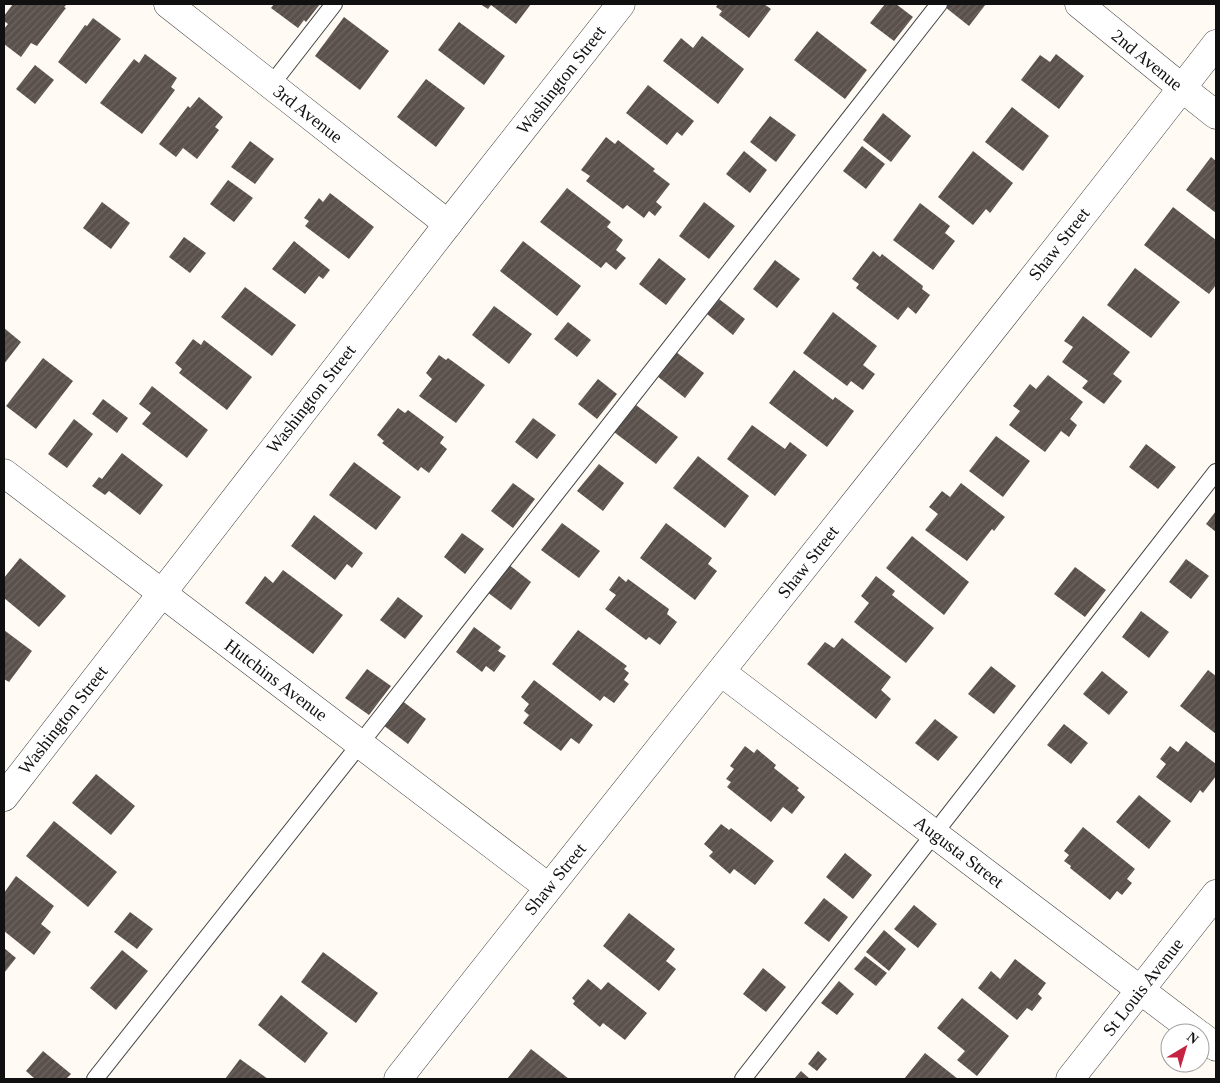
<svg xmlns="http://www.w3.org/2000/svg" width="1220" height="1083" viewBox="0 0 1220 1083" font-family="'Times New Roman',serif">
<defs>
<pattern id="building-hatch" width="6" height="6" patternUnits="userSpaceOnUse" patternTransform="scale(1.25)"><rect width="6" height="6" fill="#5a504c"/><path d="M-1 1l2-2M0 6l6-6M5 7l2-2" fill="none" stroke="#6d6561"/></pattern>
</defs>
<rect width="100%" height="100%" fill="#fffbf4"/>
<g fill="url(#building-hatch)">
<polygon points="13,4 67,4 64,7 66,8 37,46 31,43 21,57 4,44 4,29 8,24 4,21 4,16"/>
<polygon points="274,4 320,4 306,22 304,20 298,28 271,8"/>
<polygon points="480,4 531,4 516,24 491,5 488,9"/>
<polygon points="718,4 764,4 771,9 749,38 719,15 722,11 716,7"/>
<polygon points="885,4 896,4 913,17 894,41 870,23"/>
<polygon points="947,4 986,4 969,26 945,7"/>
<polygon points="344,17 389,51 360,90 315,56"/>
<polygon points="93,18 121,39 86,84 58,62 85,25 87,26"/>
<polygon points="459,22 505,56 484,85 438,50"/>
<polygon points="817,31 867,70 845,99 794,60"/>
<polygon points="702,36 744,69 718,104 663,61 681,38 693,48"/>
<polygon points="145,54 177,78 171,87 175,90 142,134 100,103 134,59 139,63"/>
<polygon points="1056,54 1084,76 1059,109 1021,80 1040,55 1050,62"/>
<polygon points="35,65 54,80 35,104 16,89"/>
<polygon points="426,79 465,108 436,147 397,117"/>
<polygon points="648,85 694,121 682,136 677,132 667,145 626,113"/>
<polygon points="199,97 223,117 215,127 219,130 197,159 183,148 176,157 159,144 188,106 190,108"/>
<polygon points="1012,107 1049,136 1023,171 985,142"/>
<polygon points="883,113 911,136 891,162 863,140"/>
<polygon points="770,116 796,135 776,162 750,142"/>
<polygon points="606,137 615,144 618,140 655,169 653,171 670,184 656,202 662,207 655,216 649,211 644,218 627,205 623,209 586,181 590,176 581,170"/>
<polygon points="250,141 274,159 255,184 231,167"/>
<polygon points="862,146 885,164 866,189 843,171"/>
<polygon points="744,151 767,170 750,193 726,174"/>
<polygon points="973,151 1013,183 990,213 986,209 973,225 938,197"/>
<polygon points="1211,157 1216,161 1216,213 1186,190"/>
<polygon points="228,180 253,198 234,222 210,204"/>
<polygon points="567,188 611,222 607,227 623,240 616,250 626,258 616,270 606,262 601,268 540,222"/>
<polygon points="330,193 374,227 349,259 305,226 309,221 304,218 319,198 323,202"/>
<polygon points="102,202 130,223 111,249 83,228"/>
<polygon points="704,202 735,226 709,259 679,236"/>
<polygon points="920,203 950,226 945,233 955,241 933,270 893,240"/>
<polygon points="1173,207 1216,240 1216,285 1209,294 1144,245"/>
<polygon points="184,237 206,253 190,273 169,257"/>
<polygon points="294,241 330,270 323,279 319,276 305,294 272,269"/>
<polygon points="523,241 581,286 557,316 500,271"/>
<polygon points="873,251 880,257 882,254 923,286 922,289 930,295 916,314 908,307 898,320 856,288 859,284 852,279"/>
<polygon points="659,258 686,279 666,305 639,284"/>
<polygon points="775,260 800,279 777,308 753,289"/>
<polygon points="1135,268 1180,302 1151,338 1107,305"/>
<polygon points="245,287 296,325 272,356 221,317"/>
<polygon points="719,299 745,319 733,335 707,314"/>
<polygon points="494,306 532,334 509,364 472,335"/>
<polygon points="833,312 877,346 863,365 875,374 863,390 851,381 847,386 803,353"/>
<polygon points="1083,316 1130,352 1113,374 1122,381 1104,404 1082,388 1088,381 1062,362 1073,347 1064,341"/>
<polygon points="568,322 591,340 577,357 554,339"/>
<polygon points="4,328 21,342 4,364"/>
<polygon points="193,339 201,345 204,340 252,377 227,410 179,373 182,369 175,363"/>
<polygon points="676,352 704,373 685,398 657,376"/>
<polygon points="439,355 446,360 448,358 485,385 456,423 419,396 432,379 426,373"/>
<polygon points="43,358 73,381 36,429 6,406"/>
<polygon points="794,370 833,400 835,397 854,411 827,447 769,403"/>
<polygon points="1048,375 1083,402 1070,419 1077,425 1069,437 1061,431 1045,452 1009,425 1020,411 1013,406 1030,384 1036,389"/>
<polygon points="598,379 617,394 597,419 578,404"/>
<polygon points="152,386 208,430 187,458 142,424 151,413 139,404"/>
<polygon points="103,399 128,418 117,433 92,414"/>
<polygon points="636,405 678,437 656,464 614,432"/>
<polygon points="398,408 405,413 408,410 444,437 440,443 447,449 429,473 421,467 418,471 382,443 384,441 377,435"/>
<polygon points="533,418 556,435 537,459 515,442"/>
<polygon points="74,419 93,434 67,468 48,454"/>
<polygon points="752,425 785,449 790,442 807,455 775,496 727,459"/>
<polygon points="996,436 1030,461 1003,497 969,471"/>
<polygon points="1146,444 1176,467 1158,489 1129,467"/>
<polygon points="122,453 163,485 140,515 109,491 105,495 92,486 99,477 102,479"/>
<polygon points="698,456 749,496 725,528 673,488"/>
<polygon points="354,462 401,497 376,530 329,495"/>
<polygon points="599,464 624,483 603,511 577,491"/>
<polygon points="513,483 535,499 513,528 491,511"/>
<polygon points="961,483 1005,517 994,531 992,529 967,561 925,530 938,514 929,507 942,491 950,497"/>
<polygon points="1216,511 1216,532 1206,524"/>
<polygon points="314,515 363,553 352,568 347,564 335,580 291,546"/>
<polygon points="562,523 600,551 579,578 541,550"/>
<polygon points="666,523 712,558 708,564 717,571 695,600 640,558"/>
<polygon points="462,533 484,549 465,574 444,557"/>
<polygon points="912,536 969,582 944,615 886,568"/>
<polygon points="20,558 66,596 39,627 4,598 4,578"/>
<polygon points="1186,559 1209,576 1191,599 1169,582"/>
<polygon points="508,564 531,582 511,610 487,592"/>
<polygon points="1075,567 1106,590 1085,617 1054,594"/>
<polygon points="283,570 343,615 313,654 245,603 265,576 273,583"/>
<polygon points="619,576 626,582 628,579 669,609 667,614 677,622 660,645 649,637 646,640 605,609 616,595 609,590"/>
<polygon points="876,576 895,591 892,595 934,628 906,663 854,622 869,603 861,596"/>
<polygon points="398,597 423,616 405,639 380,620"/>
<polygon points="1141,611 1169,632 1149,658 1122,637"/>
<polygon points="474,627 501,647 498,651 506,656 494,672 486,666 482,672 456,652"/>
<polygon points="4,630 32,651 9,682 4,679"/>
<polygon points="578,630 627,666 624,669 629,673 624,680 629,684 614,703 604,696 600,701 552,664"/>
<polygon points="842,638 891,677 881,690 891,699 876,719 807,664 825,642 834,648"/>
<polygon points="991,666 1016,686 994,714 968,694"/>
<polygon points="367,669 391,686 369,715 345,698"/>
<polygon points="1208,670 1216,676 1216,734 1180,706"/>
<polygon points="1102,671 1128,692 1109,715 1083,694"/>
<polygon points="534,680 593,725 579,744 571,738 561,751 523,723 529,715 524,711 529,704 521,697"/>
<polygon points="401,700 426,719 408,744 383,725"/>
<polygon points="935,719 958,737 938,761 915,743"/>
<polygon points="1064,724 1088,743 1071,764 1047,745"/>
<polygon points="1186,741 1216,764 1216,776 1203,793 1200,790 1191,803 1156,777 1166,764 1160,759 1170,746 1178,752"/>
<polygon points="745,746 754,753 757,749 776,765 774,768 799,788 797,790 805,797 792,814 783,807 771,822 727,787 731,782 726,779 734,769 730,766"/>
<polygon points="96,774 135,806 111,835 72,803"/>
<polygon points="1139,795 1171,821 1149,849 1116,822"/>
<polygon points="54,821 117,872 88,907 26,856"/>
<polygon points="721,824 729,830 731,828 774,861 755,885 734,869 730,874 709,856 713,852 704,844"/>
<polygon points="1083,827 1135,869 1127,879 1132,883 1122,895 1117,891 1110,900 1070,868 1071,866 1064,861 1069,855 1064,851"/>
<polygon points="845,853 872,875 853,899 826,877"/>
<polygon points="16,876 54,906 41,924 51,932 34,955 4,931 4,893"/>
<polygon points="824,898 848,917 829,942 804,923"/>
<polygon points="914,905 937,924 918,948 894,929"/>
<polygon points="130,912 153,929 137,949 114,932"/>
<polygon points="629,913 675,949 666,961 676,969 659,991 603,946"/>
<polygon points="884,930 906,949 889,971 866,952"/>
<polygon points="4,948 16,958 4,973"/>
<polygon points="122,950 148,971 116,1010 90,988"/>
<polygon points="323,952 378,993 356,1023 301,982"/>
<polygon points="865,956 887,973 876,986 854,969"/>
<polygon points="1015,959 1046,983 1038,994 1042,998 1032,1011 1027,1008 1017,1020 978,988 991,971 1000,979"/>
<polygon points="763,968 786,987 766,1012 743,994"/>
<polygon points="588,979 601,990 608,982 647,1013 625,1040 603,1023 600,1027 573,1004 575,1001 572,998"/>
<polygon points="839,981 854,994 837,1015 821,1003"/>
<polygon points="281,995 328,1033 305,1063 258,1025"/>
<polygon points="962,998 1009,1036 977,1076 957,1060 965,1051 937,1028"/>
<polygon points="531,1049 569,1079 507,1079"/>
<polygon points="43,1051 71,1074 66,1079 35,1079 26,1071"/>
<polygon points="818,1051 827,1059 817,1071 808,1064"/>
<polygon points="925,1053 958,1079 904,1079"/>
<polygon points="240,1059 268,1079 225,1079"/>
<polygon points="801,1071 810,1079 794,1079"/>
</g>
<g fill="none" stroke-linecap="round" stroke-linejoin="round">
<defs>
<g id="service">
<polyline points="271,85 334,4"/>
<polyline points="95,1079 360,744 939,4"/>
<polyline points="743,1079 1216,472"/>
</g>
<g id="minor">
<polyline points="168,4 448,224"/>
<polyline points="1079,4 1182,88 1216,115"/>
<polyline points="4,473 548,887"/>
<polyline points="721,672 1197,1033"/>
<polyline points="4,797 448,224 621,4"/>
<polyline points="1200,1035 1216,1047"/>
<path d="M398 1079C669 733 947 392 1216 44"/>
<polyline points="1070,1079 1216,894"/>
</g>
</defs>
<use href="#service" stroke="#434343" stroke-width="18"/>
<use href="#minor" stroke="#434343" stroke-width="29"/>
<use href="#service" stroke="#fff" stroke-width="16"/>
<use href="#minor" stroke="#fff" stroke-width="28"/>
</g>
<g text-anchor="middle" stroke-width="5" stroke-linejoin="round" paint-order="stroke">
<g font-size="18" fill="#101010" stroke="#fff">
<text transform="translate(1147 60) rotate(39)" y="6">2nd Avenue</text>
<text transform="translate(561 80) rotate(-52)" y="6">Washington Street</text>
<text transform="translate(308 114) rotate(38)" y="6">3rd Avenue</text>
<text transform="translate(1059 244) rotate(-52)" y="6">Shaw Street</text>
<text transform="translate(311 399) rotate(-52)" y="6">Washington Street</text>
<text transform="translate(808 562) rotate(-52)" y="6">Shaw Street</text>
<text transform="translate(276 680) rotate(37)" y="6">Hutchins Avenue</text>
<text transform="translate(63 720) rotate(-52)" y="6">Washington Street</text>
<text transform="translate(959 852) rotate(37)" y="6">Augusta Street</text>
<text transform="translate(555 879) rotate(-51)" y="6">Shaw Street</text>
<text transform="translate(1143 987) rotate(-52)" y="6">St Louis Avenue</text>
</g>
</g>
<rect width="1220" height="1083" fill="none" stroke="#101010" stroke-width="10"/>
<g transform="translate(1185 1048) rotate(38)"><circle r="24" fill="#ffffff" stroke="#9f9f9f"/>
<path d="M0-4L9 19L0 12L-9 19Z" fill="#c42441"/>
<text y="-8" font-size="14" font-weight="bold" text-anchor="middle" fill="#101010">N</text>
</g>
</svg>
